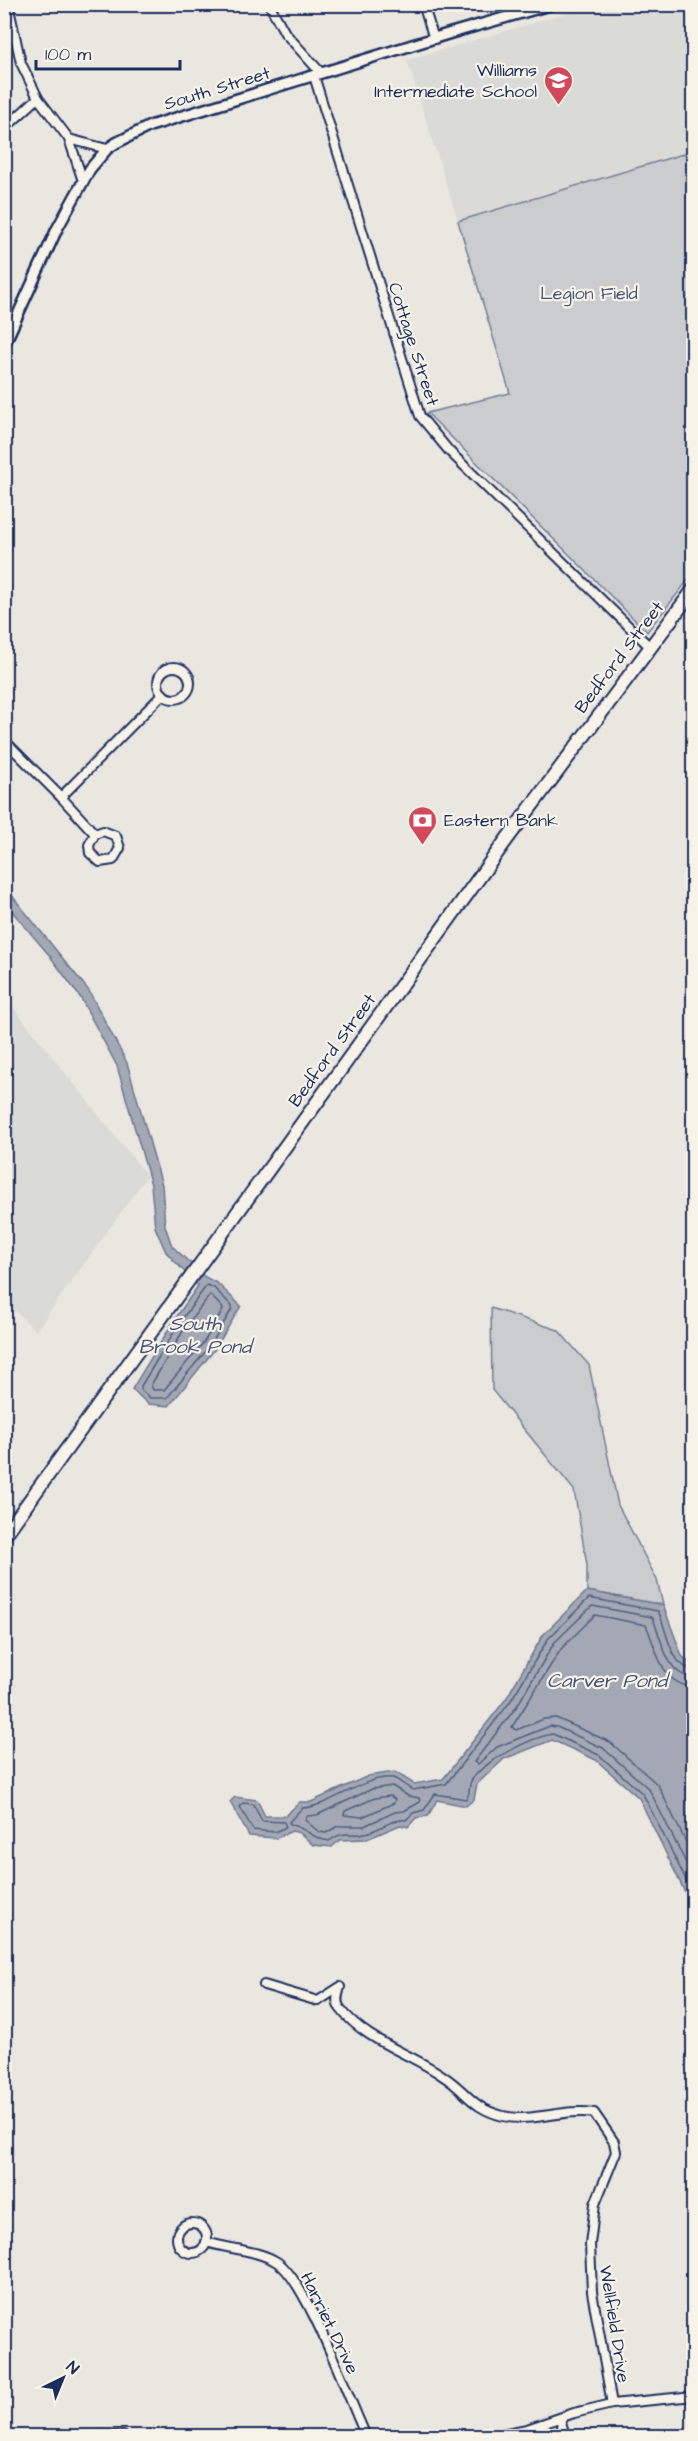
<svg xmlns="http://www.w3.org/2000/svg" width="698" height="2441" viewBox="0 0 698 2441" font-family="'Architects Daughter',sans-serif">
<rect width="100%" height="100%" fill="#eae7e0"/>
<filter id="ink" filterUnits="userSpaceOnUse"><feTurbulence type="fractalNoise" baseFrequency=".0167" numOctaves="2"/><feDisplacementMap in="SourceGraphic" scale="12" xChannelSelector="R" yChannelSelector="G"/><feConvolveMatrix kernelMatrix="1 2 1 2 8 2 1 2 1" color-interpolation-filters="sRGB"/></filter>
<g filter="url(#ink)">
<g fill="#dadad6">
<polygon points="594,5 693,5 693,151 458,221 407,60"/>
<polygon points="5,997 147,1176 36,1331 5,1301"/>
</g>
<g fill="#cbcccd" stroke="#737e96" stroke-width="1.5">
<polygon points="693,151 693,574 647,632 427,413 510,393 458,221"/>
<polygon points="491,1308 558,1330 589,1365 618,1505 657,1580 663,1605 587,1591 587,1565 574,1490 492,1390"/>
</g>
<g fill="#a3a8b4" stroke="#6d7892" stroke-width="1.5">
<polygon points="5,887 89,991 127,1063 162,1185 165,1226 172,1246 205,1277 217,1283 241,1306 215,1349 169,1406 148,1404 132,1389 175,1319 198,1286 166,1252 155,1227 151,1185 117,1066 80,997 50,956 5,903"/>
<polygon points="587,1591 663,1605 682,1656 693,1666 693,1909 639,1798 596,1760 552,1740 504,1759 477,1784 474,1799 466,1806 437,1800 428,1816 416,1818 408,1827 400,1825 367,1839 340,1840 332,1847 313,1845 300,1833 292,1831 276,1838 249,1836 230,1802 235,1797 257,1800 265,1816 285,1816 300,1802 311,1802 368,1776 395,1772 414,1784 443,1779 506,1699 543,1635"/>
</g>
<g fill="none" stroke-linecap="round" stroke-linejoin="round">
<g stroke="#515f80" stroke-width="1.5">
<polygon points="207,1285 214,1288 232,1306 232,1309 210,1346 167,1398 150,1398 141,1390 141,1386 180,1322"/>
<polygon points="210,1295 222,1307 223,1310 204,1342 164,1390 153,1390 151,1385 186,1326"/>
<path d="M694 1670C669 1667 667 1628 658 1611L589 1598 548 1639 510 1702 446 1784 413 1790C407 1788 400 1780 393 1778 366 1774 331 1807 302 1808L289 1822 291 1825C308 1828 311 1839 329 1841 346 1829 347 1837 365 1833 379 1831 391 1818 406 1820L413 1813 424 1810 435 1794 466 1799C471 1793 468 1787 471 1781 482 1762 532 1737 553 1734L599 1755 643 1794 694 1896"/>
<path d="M694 1678C665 1676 662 1637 652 1617L592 1606 554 1643 517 1706 474 1762 478 1764 497 1747 550 1726 557 1727 603 1748 649 1789 694 1879"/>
<path d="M694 1687C660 1685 657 1649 646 1625L595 1615 561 1649 512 1727 516 1730 544 1719 556 1718 610 1742 658 1785 694 1859"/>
<polygon points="392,1786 408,1796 419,1798 420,1802 404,1811 395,1812 364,1826 338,1826 326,1833 319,1832 305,1820 307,1816 317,1815 372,1789"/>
<polygon points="390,1796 395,1799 394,1803 362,1817 344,1815 345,1811 375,1798"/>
<polygon points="243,1803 253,1804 262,1821 284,1822 286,1827 275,1832 253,1830 240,1807"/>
</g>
<defs>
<g id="minor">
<polyline points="8,4 21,63 38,98 69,139 83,181"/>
<polyline points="269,4 285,33 321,73"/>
<polyline points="423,4 434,39"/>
<polyline points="314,76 420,416 449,451 649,646"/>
<polyline points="4,129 38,98"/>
<polyline points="69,139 107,149"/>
<circle cx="174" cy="683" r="16"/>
<polyline points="4,740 61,797 163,694"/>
<polyline points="61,797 95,834 103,831 116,836 120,848 113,860 100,862 90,853 89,845 95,834"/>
<path d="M264 1985 318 2001 340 1987C338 1994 335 2002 340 2008 365 2041 410 2053 443 2076 468 2092 471 2108 503 2116 532 2123 564 2108 594 2113L614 2142 616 2152 595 2204 590 2244 592 2292 612 2404"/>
<circle cx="192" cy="2238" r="15"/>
<path d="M206 2242C228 2249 258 2250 277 2262 307 2281 349 2400 366 2436"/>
<polyline points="560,2418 565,2436"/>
<polyline points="98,2436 123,2436"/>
<polyline points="491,2436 527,2429 574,2413 612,2404 694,2396"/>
</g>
<polyline id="tertiary" points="4,345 57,229 90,169 107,149 116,143 150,126 451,33 553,4"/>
<polyline id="primary" points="4,1536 507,839 694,589"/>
</defs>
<use href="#minor" stroke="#1b2f5e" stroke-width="12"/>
<use href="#tertiary" stroke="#1b2f5e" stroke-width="14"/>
<use href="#primary" stroke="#1b2f5e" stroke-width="16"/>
<use href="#minor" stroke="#f7f3e8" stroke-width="8"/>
<use href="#tertiary" stroke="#f7f3e8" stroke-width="9"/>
<use href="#primary" stroke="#f7f3e8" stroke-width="12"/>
</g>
</g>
<defs>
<symbol id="school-pin" viewBox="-11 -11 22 30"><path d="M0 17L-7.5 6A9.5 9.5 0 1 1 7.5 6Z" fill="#d1495b" stroke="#f7f3e8"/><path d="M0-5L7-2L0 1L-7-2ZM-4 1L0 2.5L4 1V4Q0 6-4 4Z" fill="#fff"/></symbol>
<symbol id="bank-pin" viewBox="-11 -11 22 30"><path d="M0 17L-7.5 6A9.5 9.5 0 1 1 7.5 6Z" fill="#d1495b" stroke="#f7f3e8"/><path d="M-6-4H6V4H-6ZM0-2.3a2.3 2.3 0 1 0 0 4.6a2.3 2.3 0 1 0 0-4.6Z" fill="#fff"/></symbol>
</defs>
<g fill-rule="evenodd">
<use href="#school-pin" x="542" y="64" width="33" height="45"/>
<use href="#bank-pin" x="406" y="804" width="33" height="45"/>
</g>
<g text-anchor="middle" stroke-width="4.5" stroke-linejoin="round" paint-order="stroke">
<g font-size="18" fill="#1b2f5e" stroke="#f7f3e8" text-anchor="end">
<text x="537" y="76">Williams<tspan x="537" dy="21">Intermediate School</tspan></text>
<text x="444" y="826" text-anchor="start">Eastern Bank</text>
</g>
<g font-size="18" fill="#1b2f5e" stroke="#f7f3e8">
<text transform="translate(217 88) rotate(-17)" y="6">South Street</text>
<text transform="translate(414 344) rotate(72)" y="6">Cottage Street</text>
<text transform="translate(619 657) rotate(-53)" y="6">Bedford Street</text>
<text transform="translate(332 1050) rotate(-54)" y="6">Bedford Street</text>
<text transform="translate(330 2323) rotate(64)" y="6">Harriet Drive</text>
<text transform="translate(615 2324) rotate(81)" y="6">Wellfield Drive</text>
</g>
<g font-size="18" fill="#47567a" stroke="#f7f3e8">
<text x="589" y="299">Legion Field</text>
</g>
<g font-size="20" font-style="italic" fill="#445378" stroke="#f7f3e8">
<text x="195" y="1330">South<tspan x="195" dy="23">Brook Pond</tspan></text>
<text x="607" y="1687">Carver Pond</text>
</g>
</g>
<rect width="698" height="2441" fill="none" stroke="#f7f3e8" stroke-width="24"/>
<rect x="12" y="12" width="674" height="2417" fill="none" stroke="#1b2f5e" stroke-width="2" filter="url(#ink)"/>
<g transform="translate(63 2378) rotate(43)" stroke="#f7f3e8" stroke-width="4.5" paint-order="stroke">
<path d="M0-4.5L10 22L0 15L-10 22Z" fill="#1b2f5e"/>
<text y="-9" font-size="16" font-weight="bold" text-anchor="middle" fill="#1b2f5e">N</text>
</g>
<path d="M36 60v9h144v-9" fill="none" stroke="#1b2f5e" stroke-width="3"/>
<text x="45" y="60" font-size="18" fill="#1b2f5e" stroke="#f7f3e8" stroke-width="4.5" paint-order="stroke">100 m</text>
</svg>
